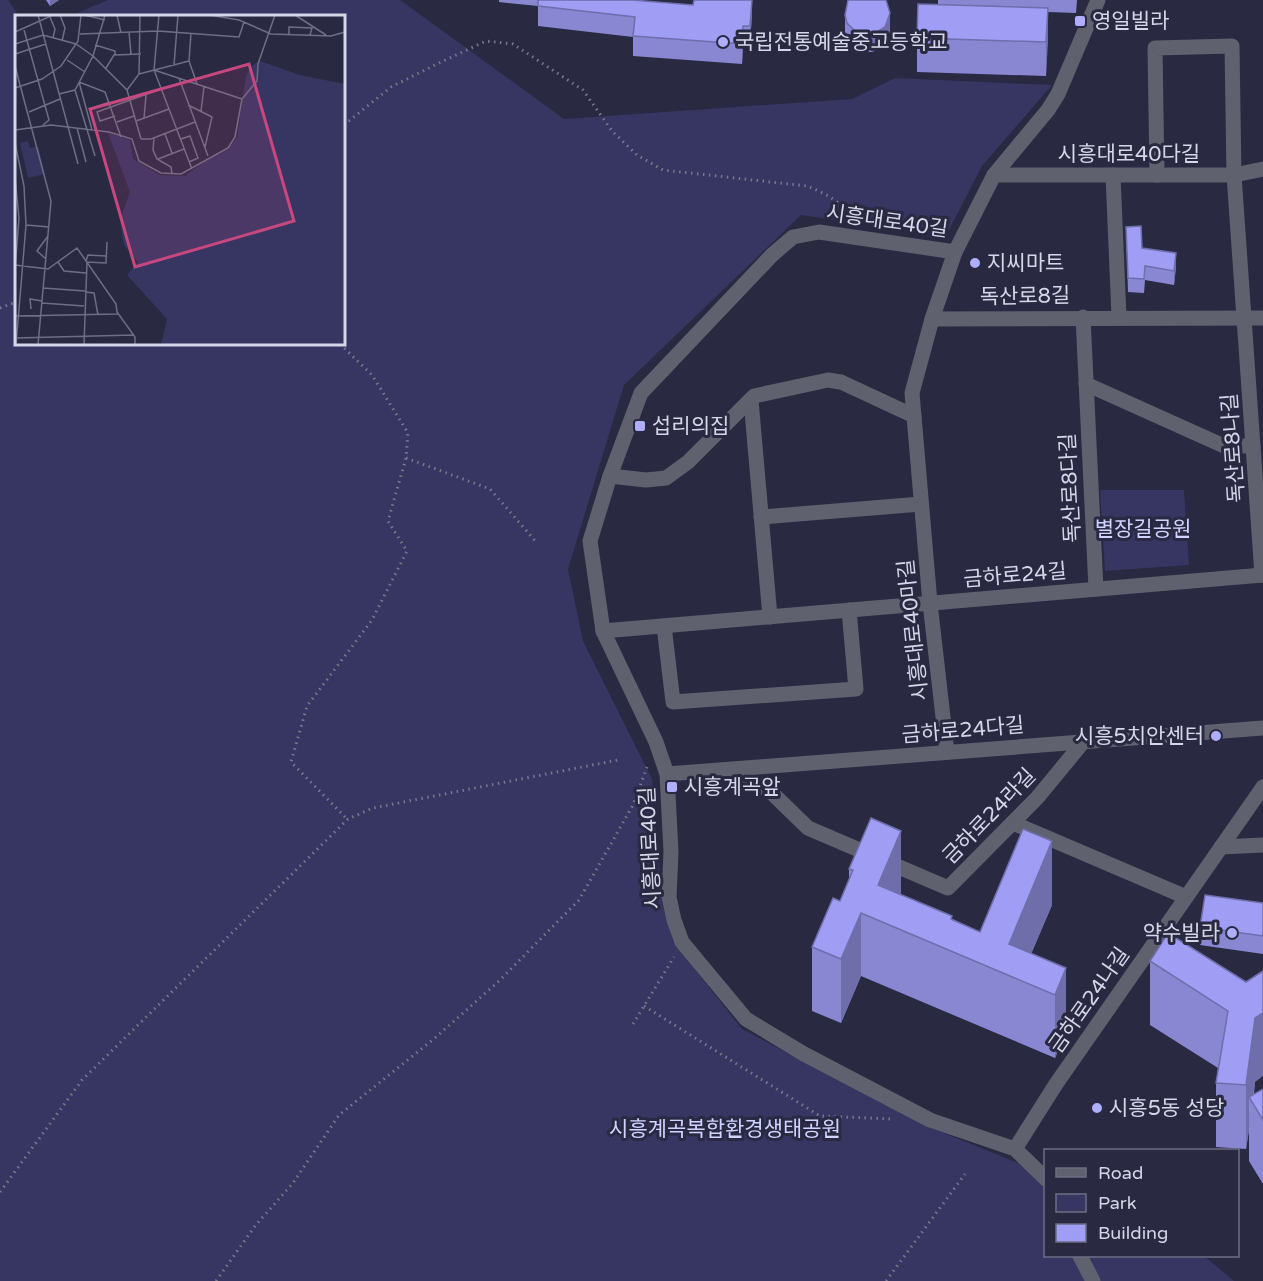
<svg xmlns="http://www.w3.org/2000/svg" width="1263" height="1281" viewBox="0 0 1263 1281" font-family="'Varela Round','Noto Sans KR',sans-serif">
<rect width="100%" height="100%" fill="#292942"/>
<g fill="#373562">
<polygon points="0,0 8,0 19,16 16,16 16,344 344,344 344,16 70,16 108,0 400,0 564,119 852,99 895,78 1052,85 982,166 949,230 937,235 801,215 624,385 568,569 583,641 652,779 662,904 674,943 742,1029 924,1125 1045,1174 1046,1256 1204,1256 1234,1281 0,1281"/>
<polygon points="1100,490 1184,490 1189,565 1105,571"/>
</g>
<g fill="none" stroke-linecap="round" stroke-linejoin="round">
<g stroke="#78788e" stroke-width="3" stroke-dasharray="1.5 4.5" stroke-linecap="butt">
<path d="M344 125 391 87 439 63 486 41 513 44 583 90 612 131 637 155 663 170 807 186C825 193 846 204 855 222"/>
<polyline points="0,308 16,302"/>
<polyline points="340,344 372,375 408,433 406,458 388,521 407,551 372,620 307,706 291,762 347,819"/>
<polyline points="406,458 490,489 537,543"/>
<polyline points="644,1006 820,1116 892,1119"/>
<polyline points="633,1024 674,957"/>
<polyline points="0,1192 82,1080 348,819 373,808 618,760"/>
<polyline points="216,1281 255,1226 293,1183 339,1115 435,1038 500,980 579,900 633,805 647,767"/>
<polyline points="886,1281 965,1174"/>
</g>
<g stroke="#60616e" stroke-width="15">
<polyline points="994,175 1234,175 1263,169"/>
<polyline points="1113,175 1119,317"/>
<polyline points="1157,175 1155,48 1232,46 1234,175 1262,575"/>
<polyline points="1083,317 1096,589"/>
<polyline points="932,319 1263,318"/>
<polyline points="1086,384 1224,446 1253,446"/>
<polyline points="751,400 770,617"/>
<polyline points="610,476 646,480 666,478 688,462 754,396 828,380 841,382 914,416"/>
<polyline points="761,517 921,504"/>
<polyline points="664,626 673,702 856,689 849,610"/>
<polyline points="603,631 1263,575"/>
<polyline points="947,752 930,603 912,393 932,319 955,252"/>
<polyline points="730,772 749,779 771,792 808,828 948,888 1037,798 1084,741"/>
<polyline points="667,774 1263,728"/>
<polyline points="1013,823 1186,897"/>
<polyline points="1221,847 1263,845"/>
<polyline points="1015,1149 1056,1084 1263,787"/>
</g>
<g stroke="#60616e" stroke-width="15">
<polyline points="1046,1179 1015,1149 930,1120 804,1054 746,1019 682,942 674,920 669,897 671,852 667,774 656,742 603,631 590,541 610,476 641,393 772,255 793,237 819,232 955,252 994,175 1048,110 1058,94 1098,0"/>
<polyline points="1080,1256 1093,1281"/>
</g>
</g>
<g fill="#8987d2">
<polygon points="46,0 59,0 50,6"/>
<polygon points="499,0 634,0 693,5 752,0 752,13 750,46 743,46 742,64 633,56 633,37 538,26 538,6 499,2"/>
<polygon points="938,0 1077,0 1076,13 1048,12 1046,76 917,72 917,38 938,5"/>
<polygon points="845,15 890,31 885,45 872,52 857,51 847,40 845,33"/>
<polygon points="1126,227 1142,248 1176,267 1174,285 1145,280 1144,293 1128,292"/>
<polygon points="849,869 952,920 980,932 1052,905 1031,954 1066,968 1066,1032 1055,1058 861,976 841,1023 812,1011 812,947 840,901 849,879"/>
<polygon points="1263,903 1263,954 1200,945 1200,927"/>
<polygon points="1150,961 1246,982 1255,1082 1254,1094 1263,1089 1263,1184 1249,1161 1249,1130 1246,1149 1216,1147 1216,1083 1218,1068 1150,1025"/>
</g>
<g fill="#6f6eab">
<polygon points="50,0 59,0 50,6"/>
<polygon points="752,0 752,13 750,46 750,26"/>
<polygon points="1048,8 1048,43 1046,76 1046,42"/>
<polygon points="890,13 890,31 885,45 872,52 872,35"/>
<polygon points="743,26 743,46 742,64 742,44"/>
<polygon points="1176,253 1176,267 1174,285 1174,271"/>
<polygon points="901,831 901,895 878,885"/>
<polygon points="1052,841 1052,905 1020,980 1009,944"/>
<polygon points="861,913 861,976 841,1023 841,959"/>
<polygon points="1066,968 1066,1032 1055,1058 1055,995"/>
<polygon points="1263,1013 1263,1076 1255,1082 1252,1103 1249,1097 1249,1130 1246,1149 1246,1085 1255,1018"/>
</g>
<g fill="#9f9df4" stroke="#6f6eab" stroke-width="1.5">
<polygon points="538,0 632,0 693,5 694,0 752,0 750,26 743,26 742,44 633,36 635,17 538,6"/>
<polygon points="848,0 886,0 890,13 885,27 872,35 857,33 847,23 845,15"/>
<polygon points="918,4 1048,8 1046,42 917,38"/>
<polygon points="1141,226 1142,248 1176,253 1174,271 1145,266 1144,279 1128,278 1126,227"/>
<polygon points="871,818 901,831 878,885 952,916 951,919 980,932 1023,829 1052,841 1009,944 1066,968 1055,995 861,913 841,959 812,947 833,898 840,901 853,870 849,869"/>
<polygon points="1205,895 1263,903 1263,936 1200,927"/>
<polygon points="1168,933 1246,982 1263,971 1263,1013 1255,1018 1246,1085 1216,1083 1228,1011 1150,961"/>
<polygon points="1263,1089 1263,1120 1249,1097"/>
</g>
<g fill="#aeaefa" stroke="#292942" stroke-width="2">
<rect x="1074" y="15" width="12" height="12" rx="3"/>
<circle cx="723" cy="42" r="6"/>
<circle cx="975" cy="263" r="6"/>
<rect x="634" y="420" width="12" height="12" rx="3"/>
<circle cx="1216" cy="736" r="6"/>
<rect x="666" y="781" width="12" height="12" rx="3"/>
<circle cx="1232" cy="933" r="6"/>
<circle cx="1097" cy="1108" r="6"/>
</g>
<g text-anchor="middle" stroke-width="6" stroke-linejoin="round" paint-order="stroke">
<g font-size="21" fill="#d5d6e7" stroke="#292942" text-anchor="start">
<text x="1092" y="28">영일빌라</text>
<text x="735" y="49">국립전통예술중고등학교</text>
<text x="987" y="270">지씨마트</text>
<text x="652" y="433">섭리의집</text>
<text x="1204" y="743" text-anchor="end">시흥5치안센터</text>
<text x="684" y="794">시흥계곡앞</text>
<text x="1220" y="940" text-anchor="end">약수빌라</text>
<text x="1109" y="1115">시흥5동 성당</text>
</g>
<g font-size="21" fill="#d5d6e7" stroke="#292942">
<text x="1129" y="161">시흥대로40다길</text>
<text transform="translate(887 221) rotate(8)" y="7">시흥대로40길</text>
<text transform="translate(1025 296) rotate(-1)" y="7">독산로8길</text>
<text transform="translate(1233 448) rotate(-94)" y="7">독산로8나길</text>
<text transform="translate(1070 488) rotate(-93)" y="7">독산로8다길</text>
<text transform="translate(1015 575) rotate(-5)" y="7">금하로24길</text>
<text transform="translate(913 630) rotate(-96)" y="7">시흥대로40마길</text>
<text transform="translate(963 730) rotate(-5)" y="7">금하로24다길</text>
<text transform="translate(989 816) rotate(-46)" y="7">금하로24라길</text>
<text transform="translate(650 848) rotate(-93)" y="7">시흥대로40길</text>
<text transform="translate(1089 1000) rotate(-55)" y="7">금하로24나길</text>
</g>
<g font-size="21" fill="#d0d2ff" stroke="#292942">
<text x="1143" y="536">별장길공원</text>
<text x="725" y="1136">시흥계곡복합환경생태공원</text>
</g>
</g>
<g transform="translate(15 15)">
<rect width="330" height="330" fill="#292942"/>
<path d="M245 46 285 60 330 69V330H146L152 304 112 260 123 247 109 230 105 205 115 177 93 118 115 125 118 144 145 160 170 161 194 143 209 137 222 123 231 62 236 51ZM13 126 15 133 23 131 30 159 13 163 5 128Z" fill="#373562"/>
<path fill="none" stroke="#6e6e84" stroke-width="1.5" d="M23 0 63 149M45 0 50 13 47 26M69 0 90 5M102 0 106 18M144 0 139 55 177 154M194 0 224 5 256 19 316 21 330 17M280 0 311 20M35 2 40 14 38 23M9 15 34 105 28 110M0 17 38 0M114 17 116 39M176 18 174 46 182 69M65 19 143 16 224 22 229 7M274 20V12L297 13 295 20M0 29 28 20 61 29 78 41 112 75 126 124M80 30 100 36V40M0 39 31 29M52 45 70 57M159 50 163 0M0 51 36 186 23 330M91 53 99 40 126 39M139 55 227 84M124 59 174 46M164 63 193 141M64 67 90 77 106 122M64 67 77 115M0 73 27 64 46 51 63 26 66 0M60 75 80 141M112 75 124 59 125 0M44 79 60 75 78 41 90 0M227 84 242 66 243 49 260 0M173 90 197 102 190 132M77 93 95 87M186 96 189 72M14 97 45 84M100 101 85 106 82 97 146 74M129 103 131 80M121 106 154 94M102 107 119 101M62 113 71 147M0 115 36 110 94 117 117 124 124 146 146 158 166 159 213 133 220 122 227 84M150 119 157 138M139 123 138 135 142 144 156 152 157 159M126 124H136L180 107M166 124 175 121 183 143 174 147M0 128 9 171 11 210 1 330M143 144 169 134M0 163 4 203 0 254M11 210 34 212M31 244 22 236 33 221M71 246 73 240 91 241M43 247 49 256 71 258M0 250 33 254 62 233 101 289 102 297 120 322V330M28 273 70 276M70 277 79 278 83 300M27 288 69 291M16 294 15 284 27 286M0 301 103 299M1 323 119 320M69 330 72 247 91 248 92 227"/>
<path fill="#c7487e" fill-opacity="0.15" stroke="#c7487e" stroke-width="3" d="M234 49 279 206 120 252 75 94Z"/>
<rect width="330" height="330" fill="none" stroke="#d5d6e7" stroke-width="3"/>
</g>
<rect x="1044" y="1149" width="195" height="108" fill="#292942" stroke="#6e6e84" stroke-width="1.5"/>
<rect x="1056" y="1168" width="30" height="9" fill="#60616e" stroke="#6e6e84" stroke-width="1.5"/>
<text x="1098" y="1179" font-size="18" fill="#d5d6e7">Road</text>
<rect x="1056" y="1194" width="30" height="18" fill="#373562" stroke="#6e6e84" stroke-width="1.5"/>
<text x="1098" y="1209" font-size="18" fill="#d5d6e7">Park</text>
<rect x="1056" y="1224" width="30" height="18" fill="#9f9df4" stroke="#6e6e84" stroke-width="1.5"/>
<text x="1098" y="1239" font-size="18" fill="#d5d6e7">Building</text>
</svg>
